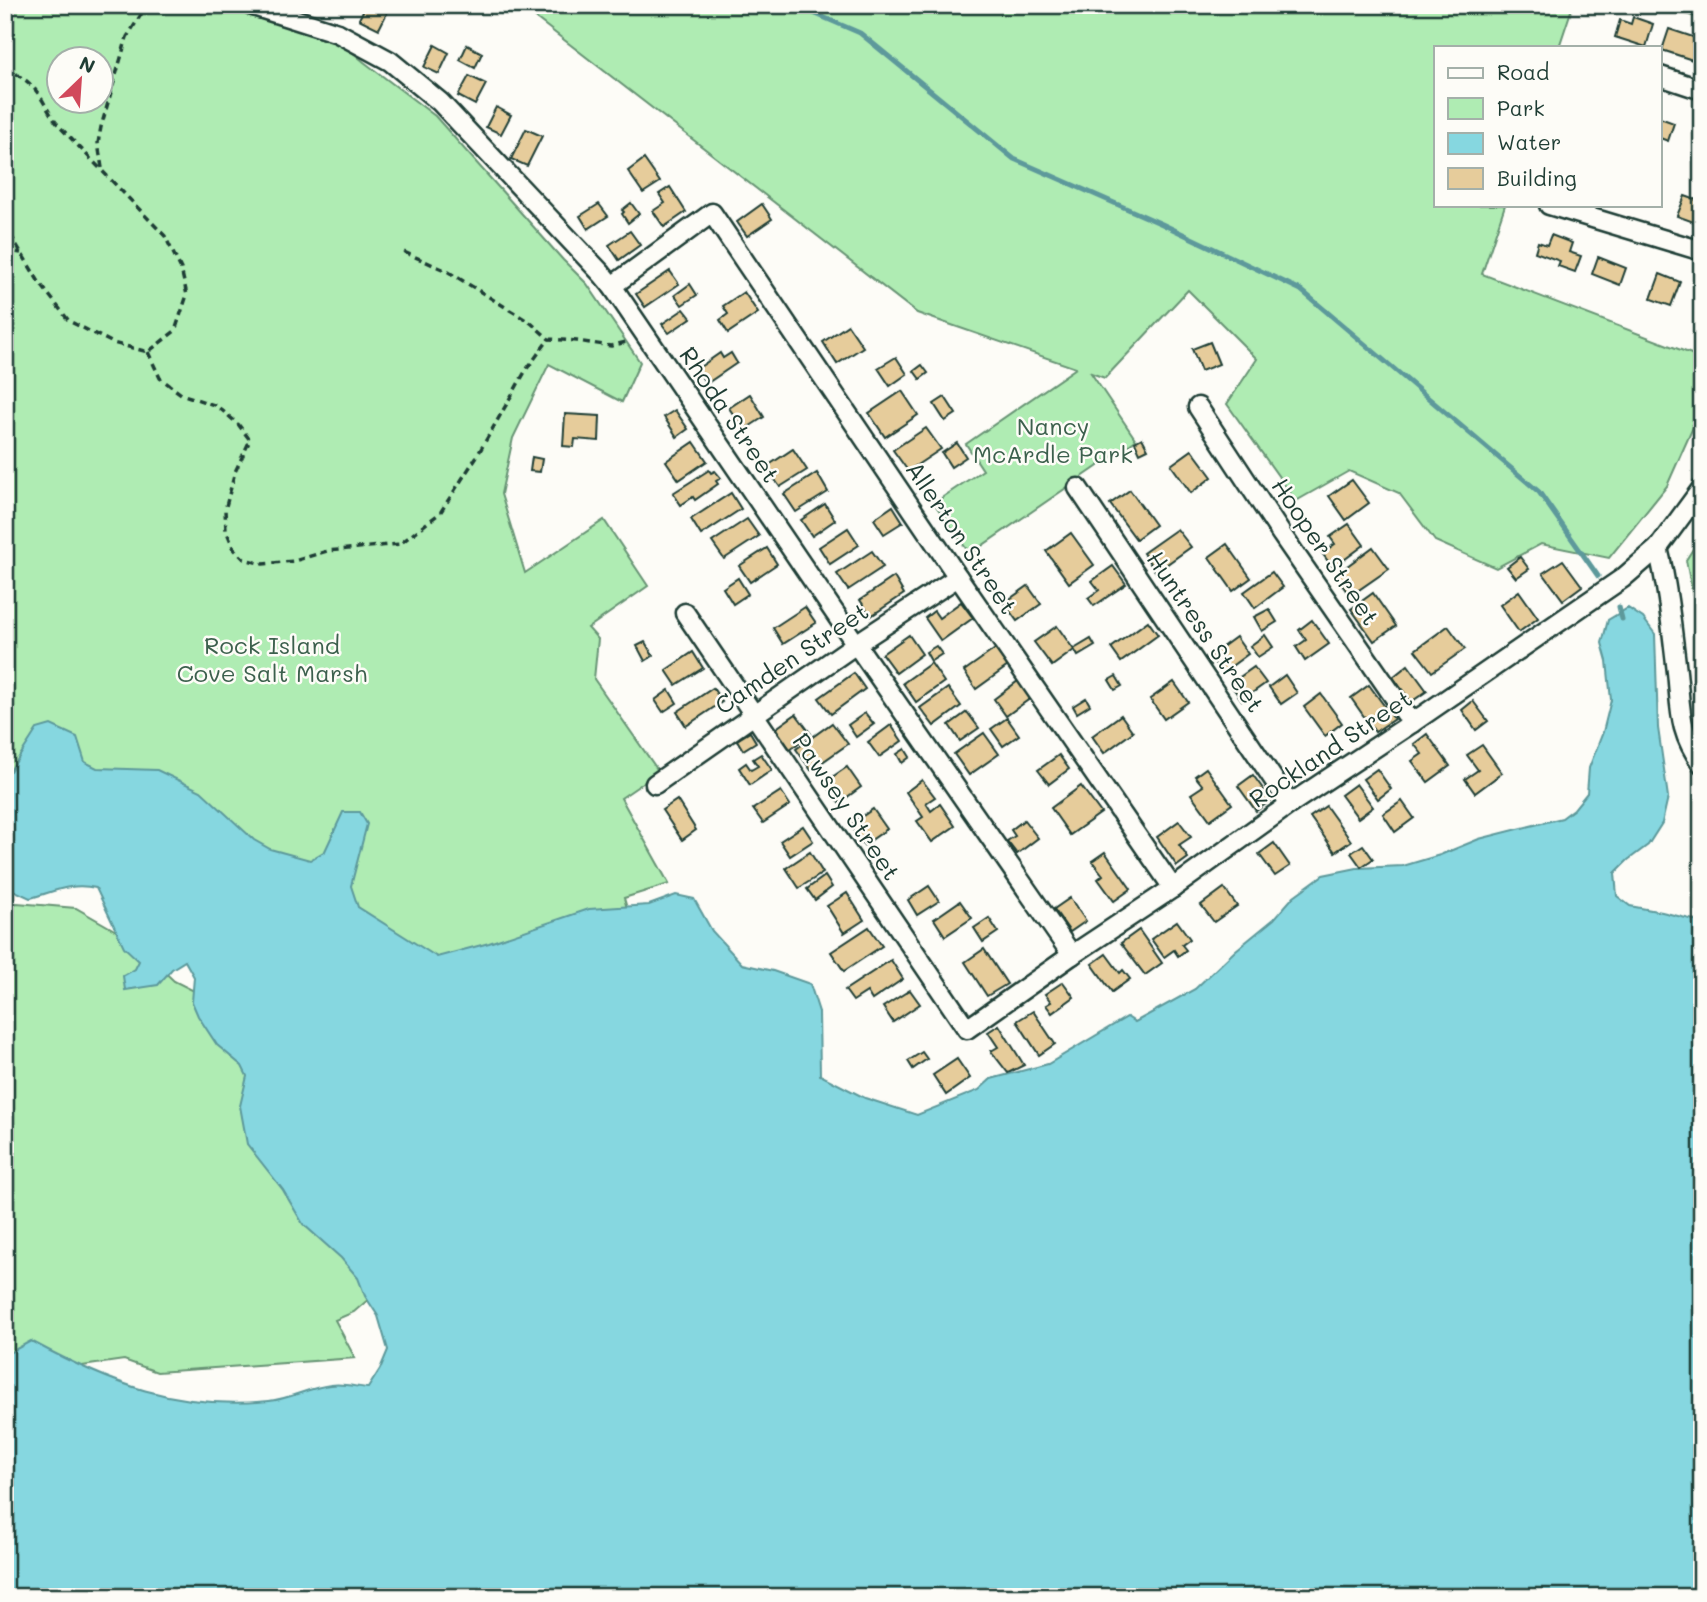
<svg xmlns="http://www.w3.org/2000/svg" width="1707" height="1602" viewBox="0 0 1707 1602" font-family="Mali,sans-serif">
<rect width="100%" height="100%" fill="#fdfcf7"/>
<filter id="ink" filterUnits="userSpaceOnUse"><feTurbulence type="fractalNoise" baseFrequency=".0143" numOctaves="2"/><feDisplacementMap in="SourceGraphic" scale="14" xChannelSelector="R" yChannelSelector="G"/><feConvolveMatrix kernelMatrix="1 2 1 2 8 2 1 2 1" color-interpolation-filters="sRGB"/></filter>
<g filter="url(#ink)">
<g fill="#afecb3" stroke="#679474" stroke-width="2" fill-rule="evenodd">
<path d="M5 5H226L333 36 364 62 435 116 563 260 587 284 640 362 622 402 549 364 513 438 501 494 525 573 604 520 648 586 588 628 598 639 594 679 659 772 621 798 669 884 624 898 638 947 437 957 123 891 53 880 5 878ZM60 60H102V102H60Z"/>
<polygon points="519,5 1573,5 1559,47 1436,47 1436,205 1505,205 1482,274 1702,358 1702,407 1667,486 1609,558 1541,544 1496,568 1435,541 1399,493 1349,471 1296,501 1227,404 1257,359 1188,290 1105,378 1091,373 1136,440 970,554 934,503 983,470 966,444 1076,368 917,313"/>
<polygon points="1656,5 1702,5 1702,19"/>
<polygon points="1702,535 1702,643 1686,560"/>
<polygon points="17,903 76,908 130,939 174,981 232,1010 356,1259 370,1298 354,1312 335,1320 355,1358 157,1372 124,1360 5,1377 5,905"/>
</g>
<path fill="#86d7e0" stroke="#5d999b" stroke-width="2" d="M1628 608 1643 618 1655 634 1658 728 1668 797 1662 823 1648 845 1628 860 1615 873 1617 896 1630 906 1662 912 1702 922V1597H5V1355L31 1341C111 1384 176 1410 269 1401 290 1399 310 1387 331 1385 343 1383 356 1387 368 1388L380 1369 388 1350 378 1316 365 1296 358 1278 341 1258 303 1224 283 1190 247 1144 240 1106 247 1076 242 1066 217 1045 198 1016 192 1002 194 977 185 961 172 969 158 985 125 990 123 976 135 969 139 961 124 947 96 888C70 882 54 892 30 898L11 889 5 891V772L10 771 37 729 51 725 77 737 85 762 97 768 157 770 201 791 254 840 270 849 310 860 325 851 343 812H360L367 824 351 886 358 907 437 957 489 943 589 909 649 905 676 895 694 899 712 931 742 964 773 971 810 984 819 1012 820 1075 865 1098 917 1115 979 1090 991 1079 1048 1064 1127 1017 1135 1022 1195 989 1236 950 1274 919 1294 896 1323 875 1357 868 1403 866 1440 855 1479 839 1562 818 1574 809 1587 793 1589 768 1603 732 1611 700 1607 661 1602 643 1608 620Z"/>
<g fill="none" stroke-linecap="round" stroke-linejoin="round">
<g stroke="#5d999b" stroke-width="5">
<polyline points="795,5 860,33 1014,159 1162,224 1301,290 1539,492 1598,576"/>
<polyline points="1619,607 1622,619"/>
</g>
</g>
<g fill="#e6cc9b" stroke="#1f3d34" stroke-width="2">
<polygon points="366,5 391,5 379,29 359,19"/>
<polygon points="1633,17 1653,24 1646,47 1615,37 1620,20 1631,24"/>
<polygon points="1669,29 1702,40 1702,63 1662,50"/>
<polygon points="435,45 449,53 439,74 424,67"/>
<polygon points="467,45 482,53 475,68 460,60"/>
<polygon points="469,76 486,84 475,105 458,96"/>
<polygon points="496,107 511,115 501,134 486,127"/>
<polygon points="1660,118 1674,123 1668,141 1660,138"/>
<polygon points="526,129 542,136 527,166 511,159"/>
<polygon points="644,159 660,182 643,193 628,171"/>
<polygon points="670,187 686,212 664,227 653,211 665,203 659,194"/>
<polygon points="1685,196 1702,202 1702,225 1677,216"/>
<polygon points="631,203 639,214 628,223 622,214 624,212 622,210"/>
<polygon points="599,204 608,216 588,229 580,216"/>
<polygon points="762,204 772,219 747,236 737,222"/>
<polygon points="630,231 640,245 619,260 609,245"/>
<polygon points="1551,235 1572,243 1569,252 1581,256 1575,272 1558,266 1560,261 1535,252 1538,242 1547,245"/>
<polygon points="1598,257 1626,268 1620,285 1592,274"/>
<polygon points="670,271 679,284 645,307 636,294"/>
<polygon points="1660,274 1680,282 1671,306 1651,299"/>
<polygon points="690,284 697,295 682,305 675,295"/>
<polygon points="744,292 758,313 728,333 720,320 728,314 723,306"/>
<polygon points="684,309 691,318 669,333 662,324"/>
<polygon points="848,325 863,347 837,364 823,342"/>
<polygon points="1210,342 1219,364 1201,371 1192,349"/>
<polygon points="720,353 723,358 731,353 737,363 706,384 697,369"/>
<polygon points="896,357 907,374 890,386 878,368"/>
<polygon points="922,365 928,373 920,379 914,371"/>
<polygon points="902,391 918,415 885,437 869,413"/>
<polygon points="750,394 764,417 744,430 729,408"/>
<polygon points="945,397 956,414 945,421 934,404"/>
<polygon points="675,410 688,429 677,437 664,417"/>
<polygon points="565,414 600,416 599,441 575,439 574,447 563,446"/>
<polygon points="926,428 941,449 908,471 893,450"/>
<polygon points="1142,438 1148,449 1140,453 1135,442"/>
<polygon points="694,442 707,461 679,480 666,461"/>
<polygon points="957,443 966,457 951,467 942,453"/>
<polygon points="793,449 807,470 780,487 766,467"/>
<polygon points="1192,450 1212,477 1191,493 1171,465"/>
<polygon points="532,457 542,459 540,472 530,471"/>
<polygon points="709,470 711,473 715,471 721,478 716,481 718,484 695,500 693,497 681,505 673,493"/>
<polygon points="817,473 828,492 796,512 784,494"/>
<polygon points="1352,480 1369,503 1346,520 1329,496"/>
<polygon points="1130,490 1155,525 1136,539 1110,504"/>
<polygon points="731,493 741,509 701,535 691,519"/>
<polygon points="825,504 835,520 812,536 801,520"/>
<polygon points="893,506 903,522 884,534 874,519"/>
<polygon points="747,519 759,536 724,559 712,542"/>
<polygon points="1349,524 1364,545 1333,568 1322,553 1335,544 1330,537"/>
<polygon points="848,528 859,545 830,564 819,547"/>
<polygon points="1177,529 1191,547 1156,572 1143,553"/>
<polygon points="1071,533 1094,565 1069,583 1046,551"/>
<polygon points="1227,544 1251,578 1233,591 1209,557"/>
<polygon points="1373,547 1389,569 1350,596 1335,575"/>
<polygon points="767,548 777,564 750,582 739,566"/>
<polygon points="872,551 883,567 848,590 837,574"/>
<polygon points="1520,557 1529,569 1516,578 1507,567"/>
<polygon points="1563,560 1582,586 1563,600 1543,573"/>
<polygon points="1113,566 1126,584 1094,606 1088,598 1099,590 1092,581"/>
<polygon points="1272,572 1283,587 1255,608 1244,592"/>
<polygon points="894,577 904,594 871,616 860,600"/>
<polygon points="738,578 748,594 733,604 723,588"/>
<polygon points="1028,586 1041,604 1017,621 1004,603"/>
<polygon points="1519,591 1538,618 1519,632 1500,605"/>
<polygon points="1373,593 1396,626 1374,641 1351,609"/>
<polygon points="961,602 973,618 941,641 925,618 934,611 939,618"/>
<polygon points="805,607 816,623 783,644 773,628"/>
<polygon points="1269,609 1277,622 1262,631 1254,617"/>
<polygon points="1312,620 1329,644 1305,661 1296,647 1306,640 1299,630"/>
<polygon points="1148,621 1158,635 1121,662 1111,648"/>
<polygon points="1057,626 1074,650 1052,666 1034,642"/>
<polygon points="1448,626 1465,649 1432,672 1415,650"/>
<polygon points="909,635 922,654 896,673 882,654"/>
<polygon points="1265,635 1273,647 1258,657 1250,646"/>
<polygon points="1236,637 1248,654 1222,673 1210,656"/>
<polygon points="1091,639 1095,646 1078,656 1074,649"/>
<polygon points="645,642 653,656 645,661 637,646"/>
<polygon points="936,646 942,654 931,661 926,652"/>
<polygon points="995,649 1008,666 976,689 964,671"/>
<polygon points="693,652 703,668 676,685 666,670"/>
<polygon points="931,663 944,682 916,702 903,683"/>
<polygon points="1408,665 1427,691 1411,702 1393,677"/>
<polygon points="1254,667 1266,683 1242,700 1230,684"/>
<polygon points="854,673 865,689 831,714 819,698"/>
<polygon points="1285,675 1297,693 1281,704 1269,687"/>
<polygon points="1116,676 1122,686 1115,690 1109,680"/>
<polygon points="1018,681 1031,698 1006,716 994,699"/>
<polygon points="1174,682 1188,702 1164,719 1150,699"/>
<polygon points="1369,685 1394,719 1375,732 1351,698"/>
<polygon points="713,688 722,702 686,726 677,712"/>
<polygon points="948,688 961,706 934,726 920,708"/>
<polygon points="669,690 677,703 663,712 655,700"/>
<polygon points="1321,694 1342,723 1325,736 1304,707"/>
<polygon points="1086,698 1090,705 1077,713 1073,706"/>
<polygon points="1473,701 1488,721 1476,730 1462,710"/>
<polygon points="967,712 979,728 960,741 949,725"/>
<polygon points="865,713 874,724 856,737 848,725"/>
<polygon points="796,714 811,734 790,749 775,729"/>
<polygon points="1121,715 1133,732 1104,753 1092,736"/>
<polygon points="1007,718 1019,735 1003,746 991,729"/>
<polygon points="832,723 848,744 811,770 796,749"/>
<polygon points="891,725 902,741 879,757 868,742"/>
<polygon points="750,732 756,742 743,750 737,740"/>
<polygon points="984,733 999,754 969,775 954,754"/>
<polygon points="1427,734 1450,766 1428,782 1412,761 1422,754 1414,744"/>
<polygon points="1482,745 1502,773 1475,793 1465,779 1478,770 1467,755"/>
<polygon points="905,749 910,757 902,763 897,754"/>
<polygon points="761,754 772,770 750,785 739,768 746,763 751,770 758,766 753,759"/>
<polygon points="1059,755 1069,769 1049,784 1038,770"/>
<polygon points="847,767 861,787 839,803 825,782"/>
<polygon points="1206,768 1232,804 1210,820 1191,794 1203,786 1195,776"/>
<polygon points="1377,769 1391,789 1378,799 1363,779"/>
<polygon points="1253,775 1271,800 1256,811 1238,786"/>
<polygon points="922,780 935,797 926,803 931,811 940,804 955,826 932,842 917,821 923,817 906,792"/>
<polygon points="1356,784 1373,807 1358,818 1341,795"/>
<polygon points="1081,786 1101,813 1070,835 1051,808"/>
<polygon points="781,791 790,805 763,823 753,809"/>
<polygon points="677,800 696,830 682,840 662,810"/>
<polygon points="1402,801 1414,818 1395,832 1383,814"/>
<polygon points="1326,806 1351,841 1335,852 1310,817"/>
<polygon points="873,809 887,829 864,845 850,825"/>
<polygon points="1024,820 1038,838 1017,854 1007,841 1015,836 1011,830"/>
<polygon points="1179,821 1191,837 1179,845 1188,858 1177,866 1157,837"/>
<polygon points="803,826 813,841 790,856 780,841"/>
<polygon points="1274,843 1290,866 1275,876 1259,854"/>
<polygon points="1363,845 1373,859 1361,867 1351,853"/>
<polygon points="810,852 823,873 799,888 786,868"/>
<polygon points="1105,852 1131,889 1114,901 1098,879 1103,875 1092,861"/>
<polygon points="825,876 832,887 815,900 807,889"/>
<polygon points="929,886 939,901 917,915 908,900"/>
<polygon points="1224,888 1237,906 1214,922 1201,905"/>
<polygon points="847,893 864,920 844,933 827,906"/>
<polygon points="1070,898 1086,921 1070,932 1054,909"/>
<polygon points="960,901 972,918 945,936 934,919"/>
<polygon points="989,918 998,932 983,942 974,928"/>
<polygon points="1177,921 1190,939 1182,945 1186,950 1178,956 1174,950 1164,957 1151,939"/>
<polygon points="869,927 882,946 844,971 831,952"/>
<polygon points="1139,930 1162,963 1145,975 1121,943"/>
<polygon points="984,949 1007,984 987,996 965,962"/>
<polygon points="1106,954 1120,973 1123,970 1130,979 1112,992 1092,964"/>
<polygon points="891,960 903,979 872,1000 867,992 853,1001 845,990"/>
<polygon points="1063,982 1074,997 1052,1013 1046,1005 1051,1002 1045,994"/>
<polygon points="910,990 920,1004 893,1022 883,1007"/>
<polygon points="1033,1011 1055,1044 1039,1055 1017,1021"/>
<polygon points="999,1025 1024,1065 1008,1073 991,1051 998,1047 988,1032"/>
<polygon points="922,1052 927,1059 913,1069 908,1061"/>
<polygon points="957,1059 970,1078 946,1095 933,1075"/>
</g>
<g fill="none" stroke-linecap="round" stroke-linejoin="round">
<defs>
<g id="street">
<polyline points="250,5 338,33 390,61 440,102 602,274 612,286 856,644 1072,955"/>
<polyline points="1660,76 1702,90"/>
<polyline points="1549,205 1702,251"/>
<polyline points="612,286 712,213 958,577 1173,888"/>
<polyline points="1198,407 1282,535 1412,723"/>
<polyline points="1078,488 1290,804"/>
<path d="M1658 548C1668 588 1672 631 1677 672 1681 709 1678 731 1702 764"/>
<polyline points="685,613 967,1029 1072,955 1173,888 1290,804 1412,723 1623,578 1658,548 1702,488"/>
<polyline points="655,784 856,644 958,577"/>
</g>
</defs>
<use href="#street" stroke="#1f3d34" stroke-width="23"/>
<g stroke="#1f3d34" stroke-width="3.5" stroke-dasharray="7 5" stroke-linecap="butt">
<path d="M5 68C13 73 23 77 30 84 43 96 48 114 60 127L165 236 181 269 187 295 175 331 148 352 113 343 69 321 39 282 13 239 5 229"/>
<polyline points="102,168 98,143 101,127 127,37 147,5"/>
<polyline points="5,250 21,253"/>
<polyline points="404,252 447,271 531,323 549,339 577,341 611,346 630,341"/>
<polyline points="148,352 160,378 181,394 217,406 238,424 250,440 235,472 225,510 226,530 234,549 244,559 263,564 294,561 327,551 400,544 440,513 477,456 526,370 549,339"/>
</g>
<use href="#street" stroke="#fdfcf7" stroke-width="18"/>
</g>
</g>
<g text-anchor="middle" stroke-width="5" stroke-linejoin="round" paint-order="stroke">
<g font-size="24" fill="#1f3d34" stroke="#fdfcf7">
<text transform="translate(729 415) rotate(56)" y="8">Rhoda Street</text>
<text transform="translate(961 538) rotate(56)" y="8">Allerton Street</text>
<text transform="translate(1325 552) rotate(56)" y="8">Hooper Street</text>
<text transform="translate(1205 632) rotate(56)" y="8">Huntress Street</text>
<text transform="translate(792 659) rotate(-34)" y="8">Camden Street</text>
<text transform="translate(1331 749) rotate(-34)" y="8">Rockland Street</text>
<text transform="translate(846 807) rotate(56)" y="8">Pawsey Street</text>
</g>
<g font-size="24" fill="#3c604d" stroke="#fdfcf7">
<text x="1053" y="435">Nancy<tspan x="1053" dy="28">McArdle Park</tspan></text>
<text x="272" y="654">Rock Island<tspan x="272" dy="28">Cove Salt Marsh</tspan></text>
</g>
</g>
<rect width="1707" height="1602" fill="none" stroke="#fdfcf7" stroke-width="28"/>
<rect x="14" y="14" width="1679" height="1574" fill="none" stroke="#1f3d34" stroke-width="2.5" filter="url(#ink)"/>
<rect x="1434" y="46" width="228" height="161" fill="#fdfcf7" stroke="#a4b0a9" stroke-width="2"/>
<rect x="1448" y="68" width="35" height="10" fill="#fdfcf7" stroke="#a4b0a9" stroke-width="2"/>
<text x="1497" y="80" font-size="21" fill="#1f3d34">Road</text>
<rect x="1448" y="98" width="35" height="21" fill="#afecb3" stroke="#a4b0a9" stroke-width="2"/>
<text x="1497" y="116" font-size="21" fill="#1f3d34">Park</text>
<rect x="1448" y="133" width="35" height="21" fill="#86d7e0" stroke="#a4b0a9" stroke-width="2"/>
<text x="1497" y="150" font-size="21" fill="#1f3d34">Water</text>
<rect x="1448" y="168" width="35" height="21" fill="#e6cc9b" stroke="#a4b0a9" stroke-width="2"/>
<text x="1497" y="186" font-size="21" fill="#1f3d34">Building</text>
<g transform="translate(80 80) rotate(25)"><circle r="33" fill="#fdfcf7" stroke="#a4b0a9" stroke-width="2"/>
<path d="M0-5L12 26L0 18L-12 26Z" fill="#d1495b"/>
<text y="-10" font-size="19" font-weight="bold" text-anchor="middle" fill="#1f3d34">N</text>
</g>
</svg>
